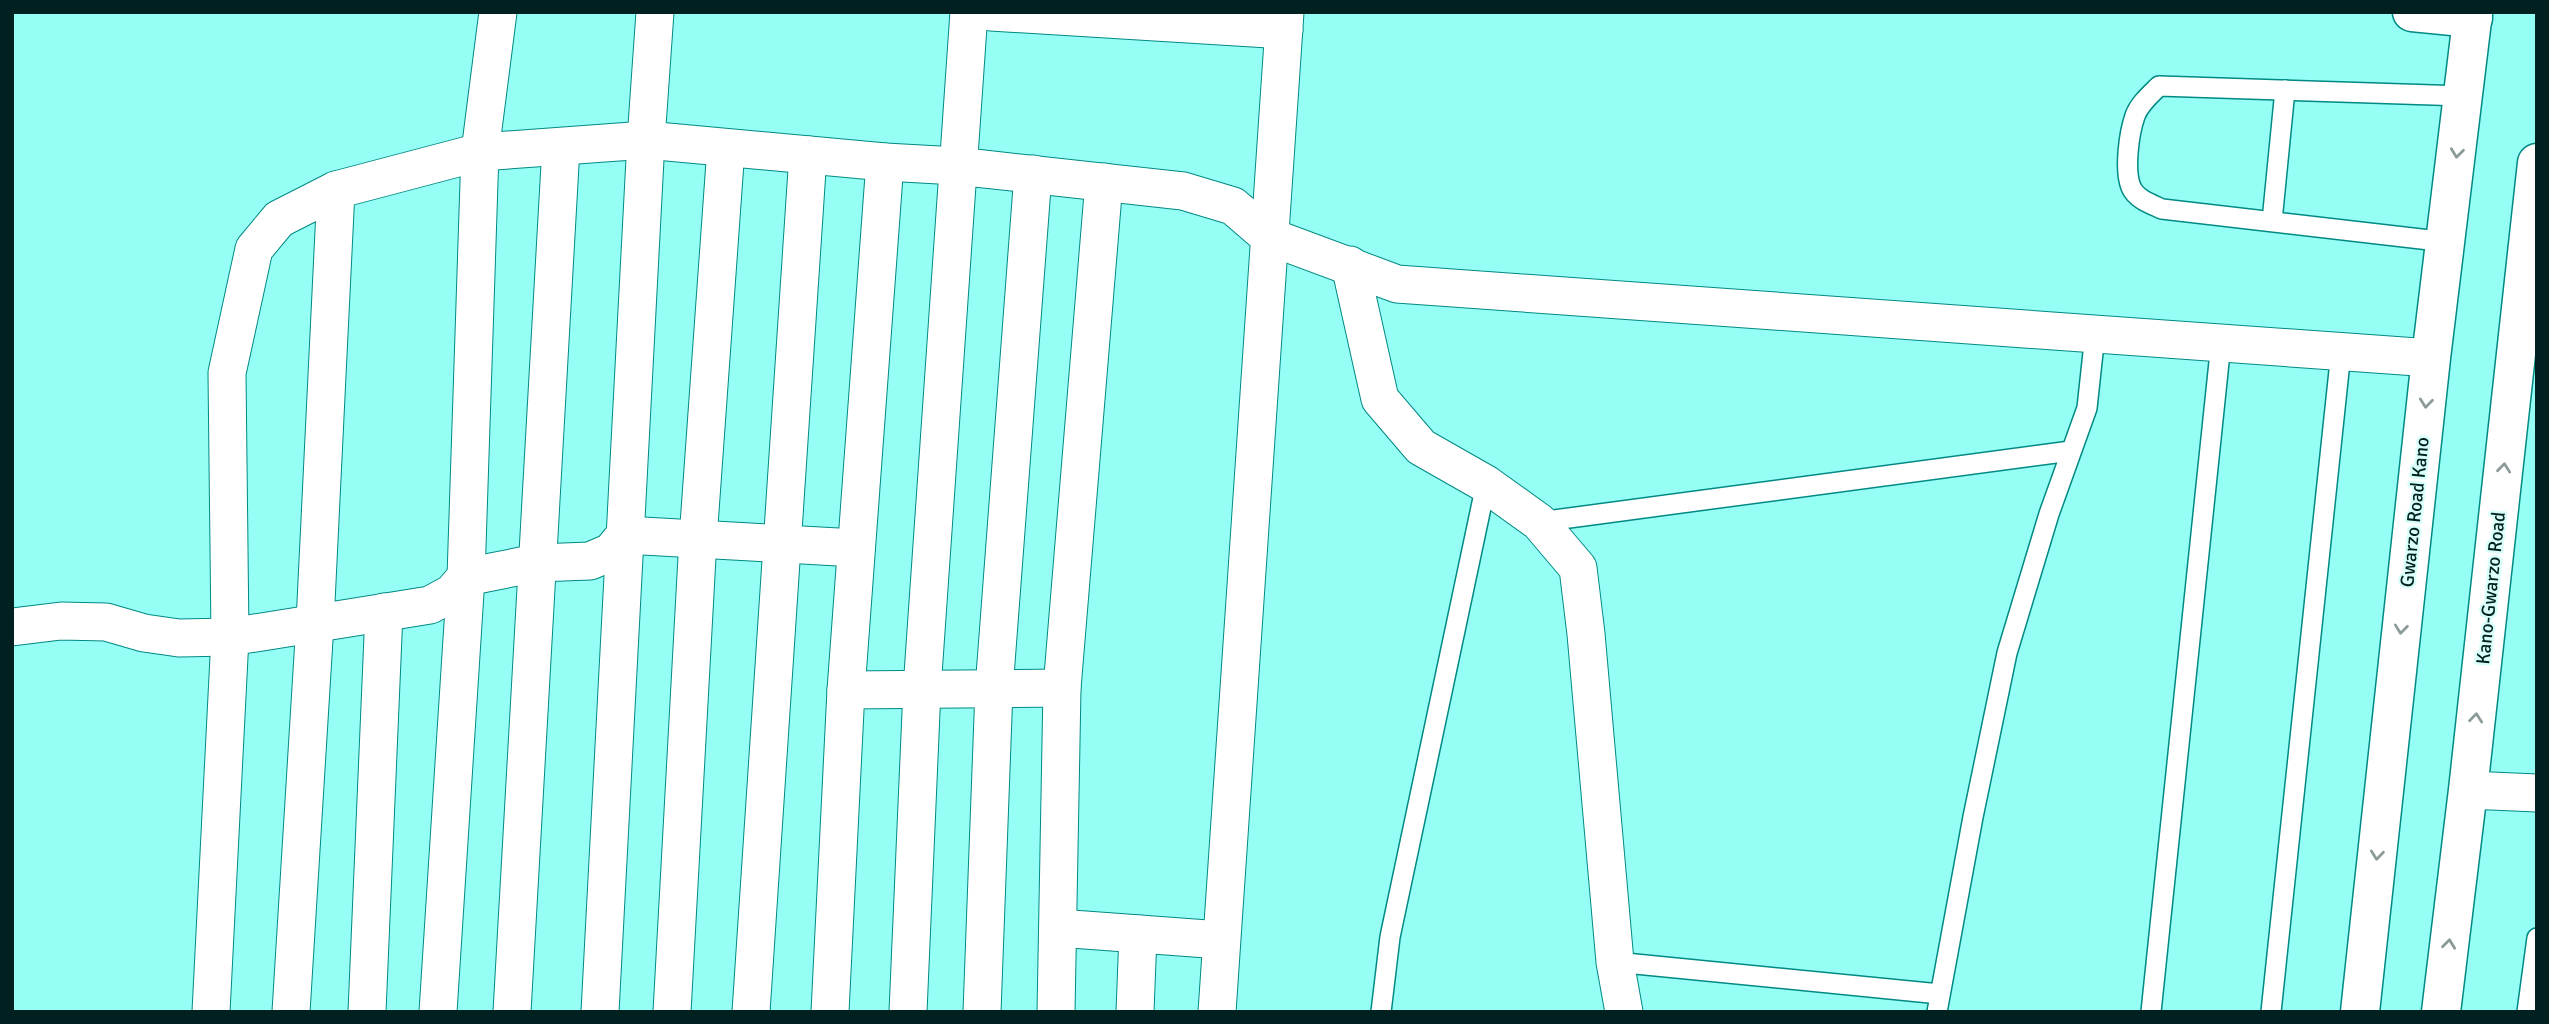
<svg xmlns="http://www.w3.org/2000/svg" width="2549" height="1024" viewBox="0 0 2549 1024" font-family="Signika,sans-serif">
<rect width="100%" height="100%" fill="#95fef5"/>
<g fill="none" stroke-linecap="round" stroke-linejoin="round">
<defs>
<g id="service">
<polyline points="2272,221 2285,90"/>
<path d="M2447 242 2162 209C2151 204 2136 199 2131 187 2124 170 2129 133 2135 116 2139 104 2151 94 2159 86L2464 96"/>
<polyline points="1539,522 2071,451"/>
<polyline points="1615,962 1940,994"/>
<polyline points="1381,1012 1390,937 1486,484"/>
<polyline points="1937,1012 1973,817 2007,653 2049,514 2087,408 2095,334"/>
<polyline points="2151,1012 2221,343"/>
<polyline points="2271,1012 2341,352"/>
<polyline points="2527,1012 2537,938"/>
</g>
<g id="minor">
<polyline points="991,12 1284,30"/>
<polyline points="1350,265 1380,399 1421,447 1486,484 1539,522 1578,568 1586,634 1615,962 1624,1012"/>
<polyline points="12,627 61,621 106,622 144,633 179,638 230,637 430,605 452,593 466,577 537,563 590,561 611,552 625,535 856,548"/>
<polyline points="846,690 1062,688"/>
<polyline points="2468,790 2537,793"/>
<polyline points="1058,928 1221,940"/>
<polyline points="211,1012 230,637 227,373 254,249 279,219 336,190 480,152 646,140 885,162 957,166 1183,191 1233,206 1268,236 1397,284 2431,358"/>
<polyline points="291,1012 315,623 336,190"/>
<polyline points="367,1012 384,612"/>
<polyline points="438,1012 466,577 480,152 498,12"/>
<polyline points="512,1012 561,147"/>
<polyline points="600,1012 646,140 655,12"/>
<polyline points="672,1012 698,539 726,148"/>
<polyline points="751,1012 808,155"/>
<polyline points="830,1012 846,690 885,162"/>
<polyline points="908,1012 922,689 969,12"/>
<polyline points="982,1012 994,689 1033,174"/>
<polyline points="1056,1012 1062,688 1104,182"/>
<polyline points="1135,1012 1138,934"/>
<polyline points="1217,1012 1285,12"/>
</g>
<polyline id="tertiary" points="2412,12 2473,18"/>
<g id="primary">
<polyline points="2360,1012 2431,358 2473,12"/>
<polyline points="2441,1012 2468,790 2537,163"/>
</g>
</defs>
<use href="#service" stroke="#008a83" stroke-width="22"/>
<use href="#minor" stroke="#008a83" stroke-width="39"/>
<use href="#tertiary" stroke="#008a83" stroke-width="41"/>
<use href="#primary" stroke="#008a83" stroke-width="41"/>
<use href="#service" stroke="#fff" stroke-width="19"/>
<use href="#minor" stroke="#fff" stroke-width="37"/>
<use href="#tertiary" stroke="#fff" stroke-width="38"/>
<use href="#primary" stroke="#fff" stroke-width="38"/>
</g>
<defs><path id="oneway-chevron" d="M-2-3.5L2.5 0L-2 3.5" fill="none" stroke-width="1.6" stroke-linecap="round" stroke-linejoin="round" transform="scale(1.75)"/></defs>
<g stroke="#8c9b9a">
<use href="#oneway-chevron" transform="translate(2457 153) rotate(97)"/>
<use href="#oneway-chevron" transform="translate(2426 403) rotate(96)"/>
<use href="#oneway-chevron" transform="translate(2504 468) rotate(-84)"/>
<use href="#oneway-chevron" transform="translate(2401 629) rotate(96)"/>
<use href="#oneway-chevron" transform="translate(2476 718) rotate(-84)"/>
<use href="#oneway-chevron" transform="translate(2377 855) rotate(96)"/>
<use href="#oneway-chevron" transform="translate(2449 944) rotate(-83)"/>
</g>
<g text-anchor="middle" stroke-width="5" stroke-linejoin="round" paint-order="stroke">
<g font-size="19" fill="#00211f" stroke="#d9fffb">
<text transform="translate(2414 512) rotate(-84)" y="7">Gwarzo Road Kano</text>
<text transform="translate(2490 588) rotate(-84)" y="7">Kano-Gwarzo Road</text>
</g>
</g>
<rect width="2549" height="1024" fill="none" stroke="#00211f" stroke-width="28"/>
</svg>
